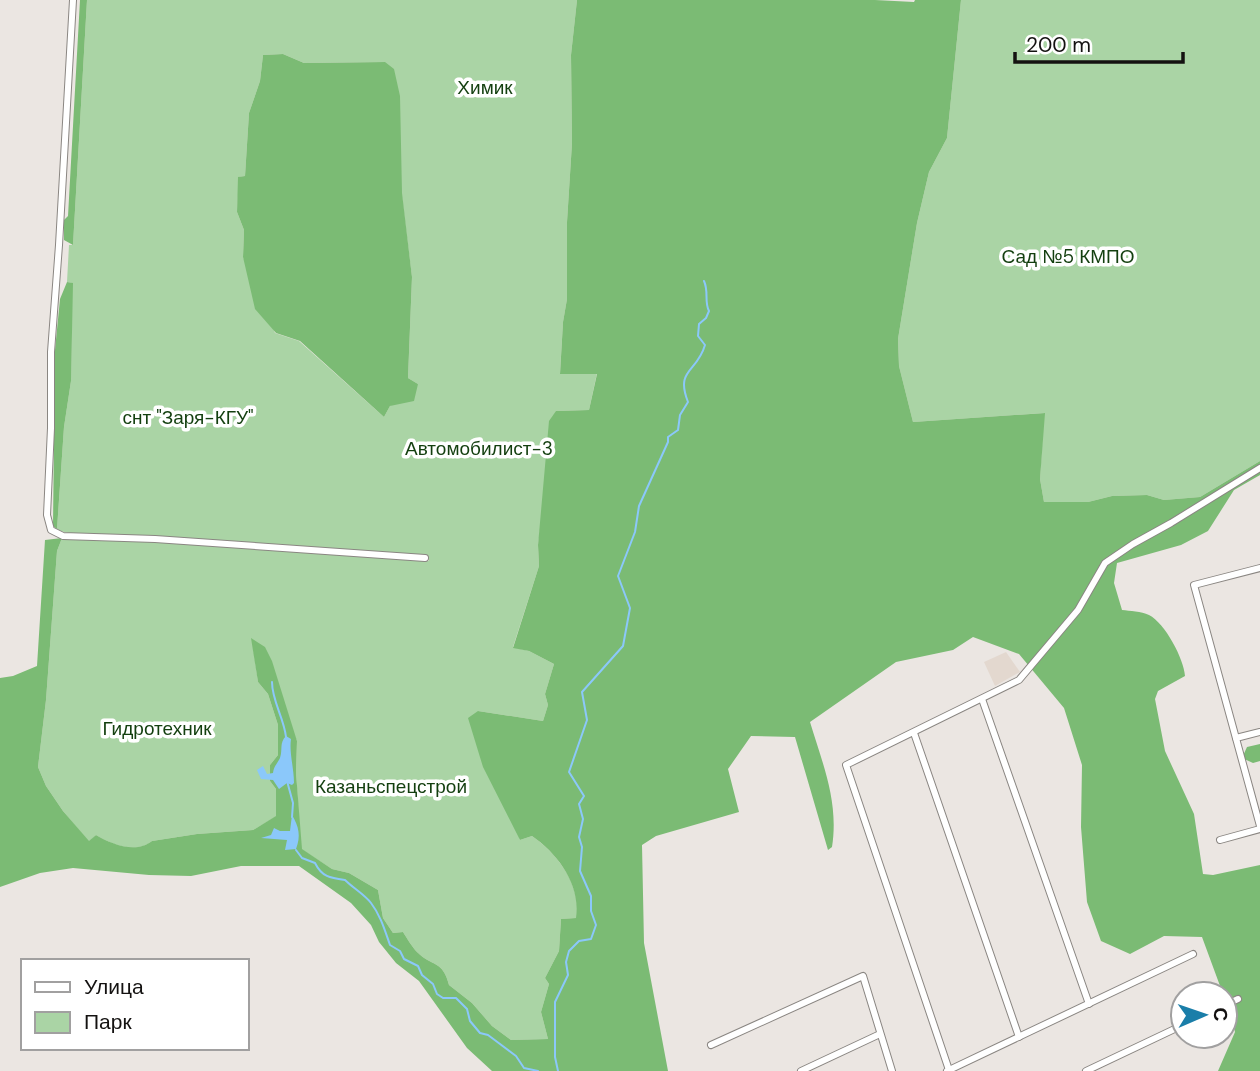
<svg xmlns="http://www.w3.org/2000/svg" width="1260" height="1071" viewBox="0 0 1260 1071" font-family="'DM Sans',sans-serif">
<rect width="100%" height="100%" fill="#ebe6e2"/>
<polygon fill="#e3d8cf" points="1006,652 1020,672 995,686 984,662"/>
<g fill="#aad4a5" fill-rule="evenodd">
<path d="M87 0H577L571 55 572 143 567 222V299L563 322 560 373H597L589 410 556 411 538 545 539 566 513 647 529 651 554 664 545 694 548 705 543 721 478 711 520 840 532 836C558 854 581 885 577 918L561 919 559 951 545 978 549 984 541 1012 548 1039 511 1040 492 1026 472 1003 449 985C443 960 432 967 417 952 412 947 407 938 403 932L393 933 383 918 378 890 349 873 332 869 301 849 296 773 297 741 252 639 258 682 268 694 278 725V755L270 765V781L276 789 277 816 253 830 197 834 152 841C137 854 112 845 96 835L89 842 63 811 46 786 38 767 46 700 57 551 62 538 156 542 429 561 427 556C337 549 248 542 158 537 136 536 73 539 57 529L64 427 71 381 72 283 67 282 69 245H73ZM283 54 304 63 385 62 412 277 408 378 418 384 390 406 384 417 299 341 275 333 243 257 244 230 237 212 239 177 245 176 249 113 260 81 263 55Z"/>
<polygon points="961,0 1260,0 1260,461 1200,497 1164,500 1147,495 1112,496 1088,502 1044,502 1040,479 1044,413 913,422 899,366 898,339 917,223 929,172 947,138"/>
</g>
<g fill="#7bbb74">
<polygon points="80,0 87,0 73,245 64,240 64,220 68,216"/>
<path d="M577 0H875L914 2 915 0H961L947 138 929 172 917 223 898 339 899 366 913 422 1045 413 1040 479 1044 502H1088L1112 496 1147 495 1164 500 1200 497 1260 461V475L1234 490 1208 531 1181 545 1117 563 1114 583 1122 610C1130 611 1141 611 1149 615 1165 623 1184 659 1185 676L1158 691 1155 699 1165 751 1194 814 1203 874 1213 875 1260 865V1071H1218L1235 1032 1225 994H1223L1202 937 1164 936 1130 954 1101 941 1087 902 1081 827 1082 765 1064 708 1019 654 973 637 953 650 896 662 810 722C823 765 839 802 832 847L828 850 795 737 751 736 728 769 739 812 656 836 642 845 644 943 668 1071H492L467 1048 419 981 396 963 379 942 371 925 351 903 299 866H241L191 876 149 875 73 868 40 873 0 887V678L13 676 37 666 45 540 62 538 57 551 46 700 38 767 46 786 63 811 89 841 96 835C111 844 136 854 152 841L197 834 253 830 276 816V789L270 781V765L278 755V725L268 694 258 682 251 638 265 647 272 661 297 741 296 773 302 849 332 869 349 873 378 890 383 918 393 933 403 932C407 938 412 947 417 952 432 967 443 960 449 985L472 1003 492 1026 511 1040 548 1039 541 1012 549 984 545 978 559 951 561 919 576 918C581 885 558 854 532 836L520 840 483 767 468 718 478 711 543 721 548 705 545 694 554 664 529 651 513 648 539 566 538 545 549 421 556 411 589 410 597 374H560L563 322 567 299V222L572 143 571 55Z"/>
<polygon points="283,54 304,63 385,62 394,69 400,96 402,193 412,277 408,378 418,384 414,401 390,406 384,417 300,341 276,333 255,309 243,257 244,230 237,212 238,177 245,176 249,113 260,81 263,55"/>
<polygon points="67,282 73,283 71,381 64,427 57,529 53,526 55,350 60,299"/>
<polygon points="1260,744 1260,761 1253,763 1242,758 1247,747"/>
</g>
<g fill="#8bc8fa">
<path d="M286 736 291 739C289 753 294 768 294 783L292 785 287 783 279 789 273 780 261 779 257 770 263 766 267 774 273 773C274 766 277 764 280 758 283 749 279 743 286 736Z"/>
<path d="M292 815C299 827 301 836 296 849L285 850 287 840 261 838 271 835 274 828 280 831H290Z"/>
</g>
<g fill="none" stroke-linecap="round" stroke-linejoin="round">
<g stroke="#8bc8fa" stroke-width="2">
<path d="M272 682C272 701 284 718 286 737"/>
<polyline points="287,781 293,803 292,817"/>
<path d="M296 850 302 858 315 863C322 877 330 878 345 880 353 888 364 894 371 903 381 916 385 931 390 945L400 951 404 959 418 966 422 975 433 984 437 994 443 998H456L467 1009 470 1021 480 1033 488 1035 516 1056 524 1068 538 1071"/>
<path d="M558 1071 555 1057V1002L568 975 566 962 569 951 579 941 591 939 596 925 591 911V896L580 871 582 847 579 837 583 819 579 804 584 796 569 772 587 720 582 692 623 646 630 608 618 576 635 532 639 506 668 442V437L678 430 680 415 688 402C675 369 697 373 705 345L698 336 699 324 706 318 709 311C704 301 709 292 704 281"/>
</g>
<defs>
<g id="minor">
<polyline points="73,0 59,245 51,352 51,428 47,515 51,530 63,536 155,539 425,558"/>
<polyline points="1260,568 1194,585 1260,826"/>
<polyline points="982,699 1089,1004"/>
<polyline points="914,733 1019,1037"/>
<polyline points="1236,738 1260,732"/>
<polyline points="1220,840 1260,829"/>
<polyline points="1225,1005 1238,999"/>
<polyline points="711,1045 863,976 892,1071"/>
<polyline points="949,1070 846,765 1019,680 1078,610 1105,563 1133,544 1171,523 1260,468"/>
<polyline points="801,1071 880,1034"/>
<polyline points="947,1071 1193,954"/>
<polyline points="1086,1071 1183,1025"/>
</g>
</defs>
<use href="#minor" stroke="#8a8682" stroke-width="8"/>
<use href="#minor" stroke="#fff" stroke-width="6"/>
</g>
<g text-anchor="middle" stroke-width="7" stroke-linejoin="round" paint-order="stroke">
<g font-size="19" fill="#133f0f" stroke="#fff">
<text x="485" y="94">Химик</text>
<text x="1068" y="263">Сад №5 КМПО</text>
<text x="188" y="424">снт "Заря-КГУ"</text>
<text x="479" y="455">Автомобилист-3</text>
<text x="157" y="735">Гидротехник</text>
<text x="391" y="793">Казаньспецстрой</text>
</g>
</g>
<rect x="21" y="959" width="228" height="91" fill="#ffffff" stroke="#a1a0a0" stroke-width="2"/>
<rect x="35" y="982" width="35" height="10" fill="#ffffff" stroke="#a1a0a0" stroke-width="2"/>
<text x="84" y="994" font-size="21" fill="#141211">Улица</text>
<rect x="35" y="1012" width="35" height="21" fill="#aad4a5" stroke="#a1a0a0" stroke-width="2"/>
<text x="84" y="1029" font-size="21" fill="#141211">Парк</text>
<g transform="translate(1204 1015) rotate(88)"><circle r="33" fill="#ffffff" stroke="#a1a0a0" stroke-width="2"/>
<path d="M0-5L12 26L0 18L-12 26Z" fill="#1a7ea9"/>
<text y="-10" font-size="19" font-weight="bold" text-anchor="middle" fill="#141211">С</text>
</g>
<path d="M1015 52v10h168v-10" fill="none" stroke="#141211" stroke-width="3.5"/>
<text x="1026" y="52" font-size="21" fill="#141211" stroke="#ffffff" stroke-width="5" paint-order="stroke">200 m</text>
</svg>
